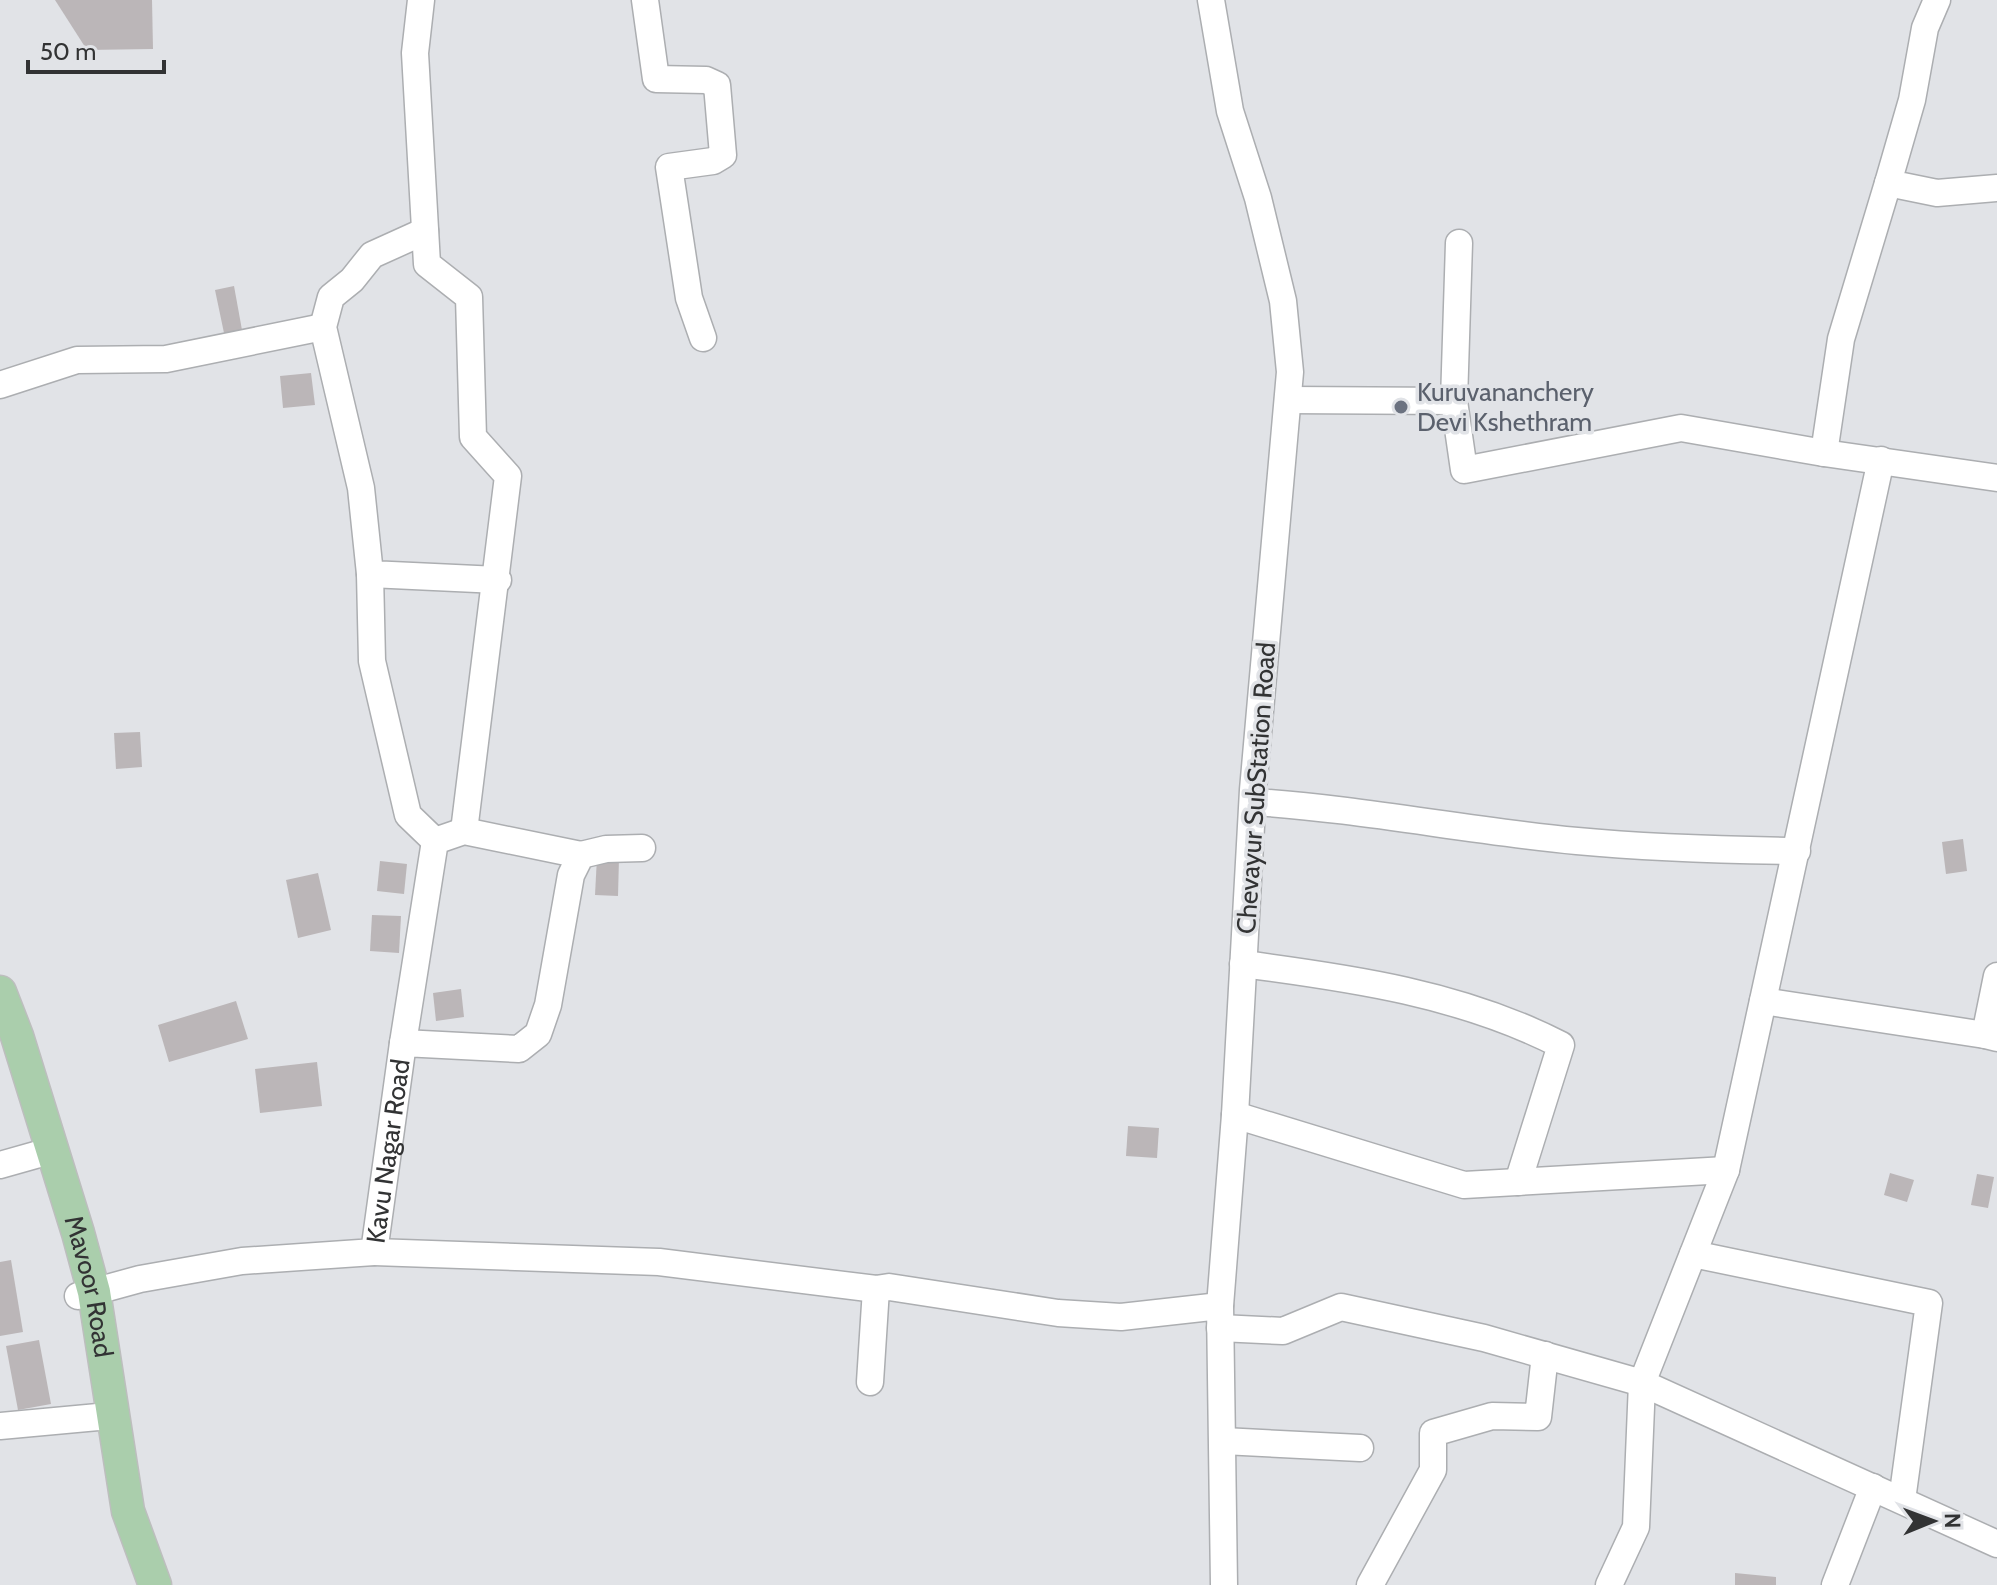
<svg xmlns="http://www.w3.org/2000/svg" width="1997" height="1585" viewBox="0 0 1997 1585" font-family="Cabin,sans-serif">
<rect width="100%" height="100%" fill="#e1e3e7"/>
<g fill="#bbb6b8">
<polygon points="55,0 152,0 153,49 87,50"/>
<polygon points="234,286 242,330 224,333 215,290"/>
<polygon points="311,373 315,405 283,408 280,376"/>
<polygon points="140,732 142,767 116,769 114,733"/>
<polygon points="1963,839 1967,871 1946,874 1942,842"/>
<polygon points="597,857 619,858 618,896 595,895"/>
<polygon points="380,861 407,864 404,894 377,891"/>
<polygon points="318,873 331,930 298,938 286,880"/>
<polygon points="372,915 401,916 399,953 370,951"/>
<polygon points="461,989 464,1017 436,1021 433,993"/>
<polygon points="236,1001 248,1039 169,1062 158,1025"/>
<polygon points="317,1062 322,1106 260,1113 255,1069"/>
<polygon points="1128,1126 1159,1128 1157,1158 1126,1156"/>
<polygon points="1890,1173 1914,1180 1907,1202 1884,1195"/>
<polygon points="1977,1174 1994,1177 1988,1208 1971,1205"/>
<polygon points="11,1260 23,1332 0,1336 0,1262"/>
<polygon points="39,1340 51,1404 18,1410 6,1346"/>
<polygon points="1735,1573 1776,1577 1776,1585 1735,1585"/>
</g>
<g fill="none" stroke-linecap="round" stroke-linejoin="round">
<defs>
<g id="minor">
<polyline points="421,0 415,53 427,264 469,297 473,437 508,476 464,831"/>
<polyline points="645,0 656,79 706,80 717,85 723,155 713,161 669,167 689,298 703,338"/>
<polyline points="1211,0 1230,111 1258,198 1283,301 1290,372 1253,790 1235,1115 1220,1306 1224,1585"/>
<polyline points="1937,0 1925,28 1912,100 1888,183 1937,193 1997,188"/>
<polyline points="425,231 372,255 352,280 331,297 323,327 361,488 370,574 498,580"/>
<polyline points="0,385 77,360 166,359 323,327"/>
<polyline points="1288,400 1454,401 1464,470 1681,428 1824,453 1997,478"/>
<polyline points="1454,401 1459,243"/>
<polyline points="1824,453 1841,339 1888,183"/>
<polyline points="370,574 372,661 408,815 435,841"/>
<path d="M1254 802C1362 809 1469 831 1577 841 1650 848 1723 850 1797 851"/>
<path d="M1243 964C1351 978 1462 994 1561 1045L1518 1182"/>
<polyline points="1997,976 1985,1035 1997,1038"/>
<polyline points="1763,1001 1985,1035"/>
<polyline points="403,1043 435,841 464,831 581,855"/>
<polyline points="1235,1115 1464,1185 1726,1170"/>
<polyline points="0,1165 39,1154"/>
<polyline points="374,1252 659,1262 876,1289 889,1287 1058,1313 1121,1317 1220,1306"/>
<polyline points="1693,1254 1929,1303 1902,1500"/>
<path id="s1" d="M78 1296 140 1279 242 1261 374 1252 403 1043 519 1049 538 1034 548 1005 571 875 581 855 606 849 642 848"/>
<polyline points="1220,1328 1283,1331 1341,1307 1484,1338 1642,1383 1997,1544"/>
<polyline points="870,1382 876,1289"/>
<polyline points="0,1426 98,1417"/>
<polyline points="1223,1441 1360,1448"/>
<polyline points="1370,1585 1433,1470 1433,1433 1492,1416 1538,1417 1545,1355"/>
<polyline points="1609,1585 1636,1527 1642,1383 1726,1170 1881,460"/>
<polyline points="1835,1585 1873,1487"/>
</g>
<g id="major">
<path id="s2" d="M0 992 17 1036 78 1233 94 1292 128 1511 155 1585"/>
</g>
</defs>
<use href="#minor" stroke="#acaeb1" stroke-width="29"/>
<use href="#major" stroke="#bdbebe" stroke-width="35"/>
<use href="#minor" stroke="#fff" stroke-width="26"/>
<use href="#major" stroke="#aaceac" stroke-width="32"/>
</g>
<circle fill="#6b7280" stroke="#e1e3e7" stroke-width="3" cx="1401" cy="407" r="8"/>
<g text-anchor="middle" stroke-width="7" stroke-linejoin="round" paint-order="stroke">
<g font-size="26" fill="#5b616d" stroke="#e1e3e7" text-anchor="start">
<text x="1417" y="401">Kuruvananchery<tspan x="1417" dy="30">Devi Kshethram</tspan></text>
</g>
<g font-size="26" fill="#323334" stroke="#e1e3e7">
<text transform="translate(1256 788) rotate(-86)" y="9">Chevayur SubStation Road</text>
<text dy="9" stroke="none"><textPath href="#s1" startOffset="402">Kavu Nagar Road</textPath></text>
<text dy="9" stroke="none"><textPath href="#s2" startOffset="308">Mavoor Road</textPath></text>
</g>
</g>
<g transform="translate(1933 1521) rotate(89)" stroke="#e1e3e7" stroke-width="6" paint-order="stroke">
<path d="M0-6L14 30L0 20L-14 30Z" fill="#323334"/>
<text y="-12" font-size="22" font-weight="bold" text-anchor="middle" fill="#323334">N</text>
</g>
<path d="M28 60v12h136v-12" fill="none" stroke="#323334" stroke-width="4"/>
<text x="40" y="60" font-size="24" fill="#323334" stroke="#e1e3e7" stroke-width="6" paint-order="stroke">50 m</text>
</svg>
